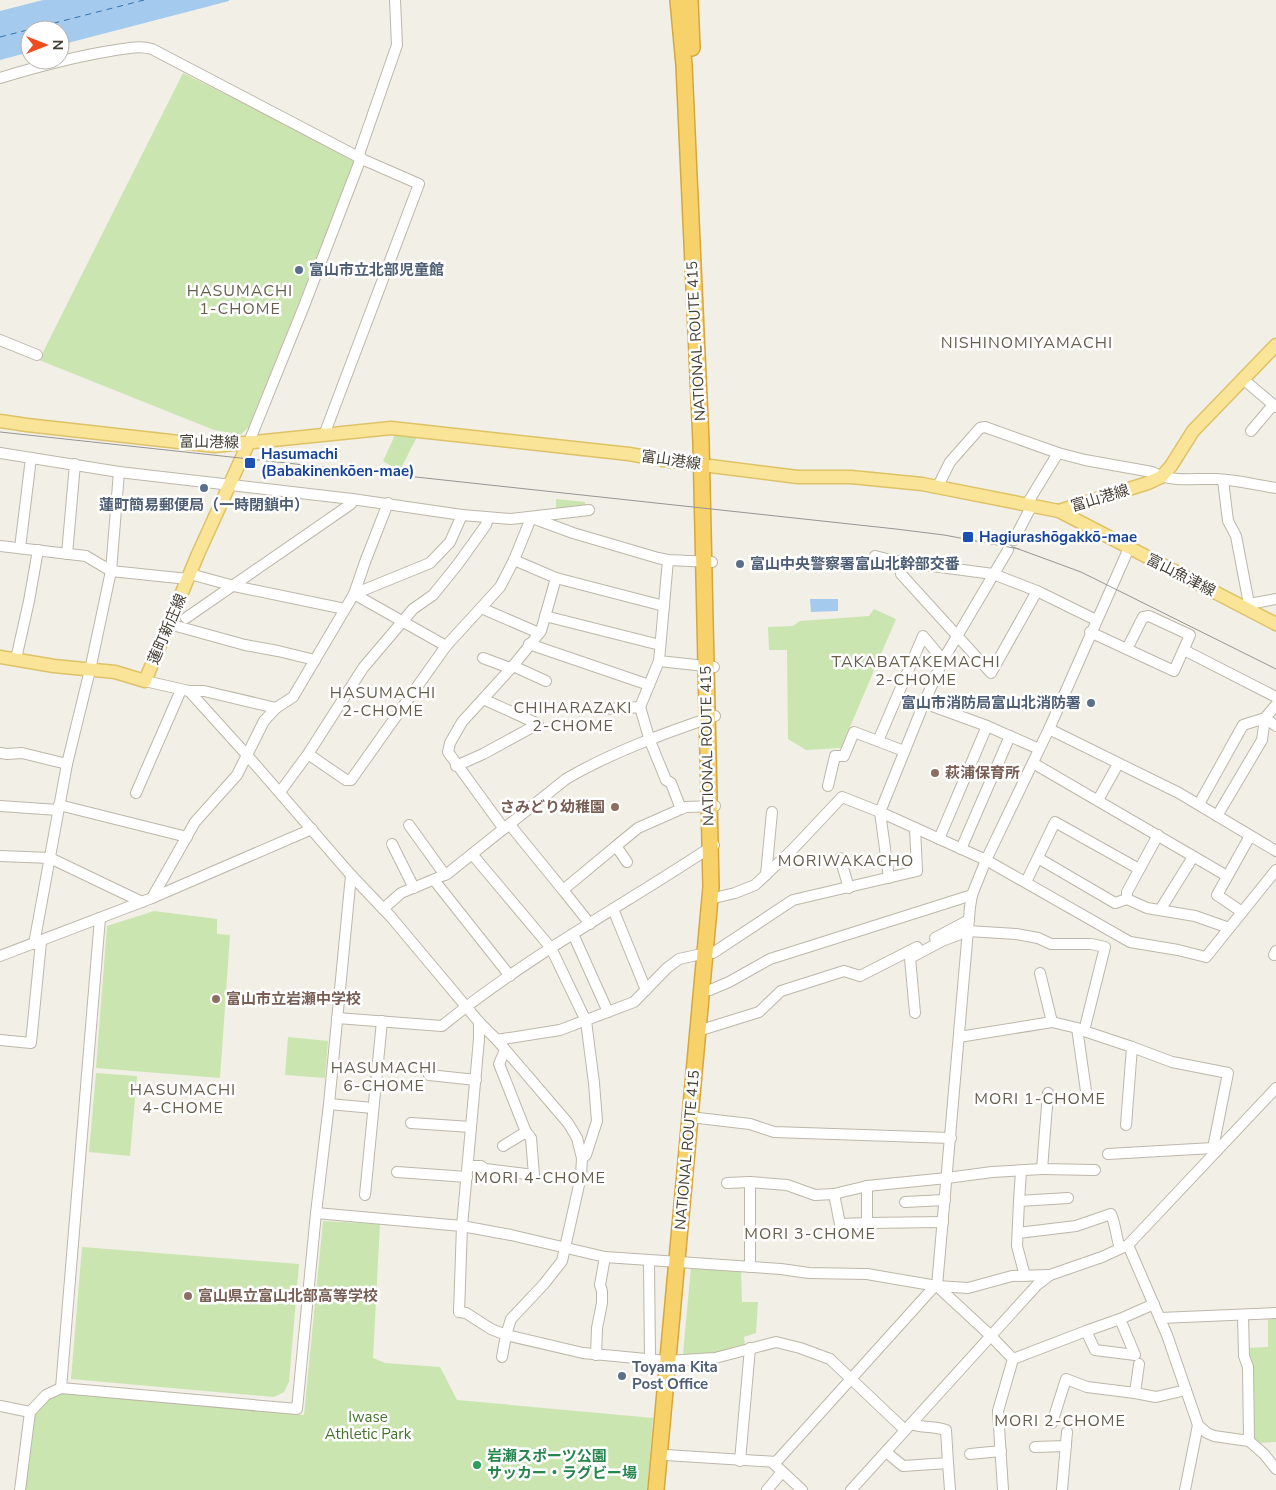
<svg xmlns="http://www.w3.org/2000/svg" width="1276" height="1490" viewBox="0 0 1276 1490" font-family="'Nunito Sans','Noto Sans JP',sans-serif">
<rect width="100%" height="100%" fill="#f2efe6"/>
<g fill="#cae5b0">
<polygon points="183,73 355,159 251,425 239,436 228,436 226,432 214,430 39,360"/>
<polygon points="395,435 417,437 400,470 396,469 383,461"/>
<polygon points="556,499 585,502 585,506 556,510"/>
<polygon points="874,609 896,619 841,748 806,750 788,739 787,650 769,650 768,627 793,626 800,621 869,616"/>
<polygon points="154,911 217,919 217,934 230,935 220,1078 96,1068 107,926"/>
<polygon points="288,1037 328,1041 325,1078 285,1075"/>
<polygon points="96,1073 137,1076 130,1156 89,1152"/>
<polygon points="323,1221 380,1224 373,1358 385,1363 440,1367 457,1400 653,1418 647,1490 20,1490 27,1425 46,1395 76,1389 304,1415"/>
<polygon points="82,1247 299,1264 289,1382 284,1392 274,1397 71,1379"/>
<polygon points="691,1267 741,1270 742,1302 758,1302 756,1333 744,1337 745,1346 714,1353 685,1356 683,1354"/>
<polygon points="1268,1316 1276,1316 1276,1442 1257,1443 1251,1439 1246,1348 1268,1347"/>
</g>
<g fill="#a4caed">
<polygon points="43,0 229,0 229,1 60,45 60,30 30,30 30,52 0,60 0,11"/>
<polygon points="810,599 838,599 838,611 811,612"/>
</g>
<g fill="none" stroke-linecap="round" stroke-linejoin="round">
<polyline stroke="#3371ab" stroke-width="1" stroke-dasharray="6 5" stroke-linecap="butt" points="0,37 144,0"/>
<defs>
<g id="minor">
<path d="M0 78C36 67 73 57 110 51 124 49 138 45 152 49L364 160 419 184 324 435"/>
<polyline points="358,157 397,45 395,0"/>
<polyline points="0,340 37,355"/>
<polyline points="1243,379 1276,407"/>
<polyline points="1251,431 1273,405"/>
<polyline points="249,442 304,306 361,158"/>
<polyline points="0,453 119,472 352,499"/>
<polyline points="1223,480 1228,521 1236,536 1249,604"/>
<path d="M938 486 950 462 980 428 985 427 1058 453 1085 460 1152 472C1172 483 1195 478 1217 479 1237 480 1257 485 1276 488"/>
<polyline points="1027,504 1058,453"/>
<polyline points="535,519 573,533 658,558 668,560 712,562"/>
<polyline points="1014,540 1032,505"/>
<polyline points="0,546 86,556 111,571 188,579"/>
<polyline points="20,548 31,458"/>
<polyline points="67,554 75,464"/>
<polyline points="875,556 895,561 993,574 1037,591 1096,620"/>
<polyline points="668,560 659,661 714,667"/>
<polyline points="898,561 901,574 991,673 1037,591"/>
<polyline points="190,574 234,586 345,609"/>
<polyline points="556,578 664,606"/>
<polyline points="354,594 430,563 450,542 462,515"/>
<polyline points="354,594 446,646"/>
<polyline points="481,608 539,633"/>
<polyline points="1245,608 1249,604 1276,599"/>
<polyline points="545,616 660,645"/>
<polyline points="186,618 351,504 352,499 462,515 511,519 589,510"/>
<polyline points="169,624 245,645 278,651 315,660"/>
<polyline points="1090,632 1174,671 1190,635 1149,616 1143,617 1127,649"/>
<polyline points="529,644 649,685"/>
<polyline points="1184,650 1276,697"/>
<polyline points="483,658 510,668"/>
<polyline points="16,659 29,601 38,550"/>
<polyline points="513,666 546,681"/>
<polyline points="145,681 189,691 246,754 351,875 391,917 479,1022 497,1040 568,1123 577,1138 582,1158 581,1176 562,1261 544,1284 511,1319 506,1335 583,1353 667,1361 715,1358 776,1342 800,1348 830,1359 905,1430"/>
<polyline points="189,691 204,691 276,708"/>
<polyline points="924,703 987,726 1039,749"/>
<polyline points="640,707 659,661"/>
<polyline points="611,709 640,707 650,741 666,780 671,783 681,809 638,828 616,846"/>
<polyline points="1049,729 1179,793 1276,851"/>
<polyline points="878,741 923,636 943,660"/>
<polyline points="0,753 7,754 22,753 67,764"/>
<polyline points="308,754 346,780 351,780 446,646 500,587 514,560"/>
<polyline points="1033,763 1227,876"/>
<polyline points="456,766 483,754 538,724 483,699"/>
<polyline points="828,786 835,756 844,756 854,732 904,751"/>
<polyline points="280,792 308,754 363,668 413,609 433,595 458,564 486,525 488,518"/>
<polyline points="136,793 181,690"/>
<polyline points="1098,800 1118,764"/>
<polyline points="1199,804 1243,725 1265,718 1276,726"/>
<polyline points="59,805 187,837"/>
<polyline points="0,806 58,810"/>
<polyline points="681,809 686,807 715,806"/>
<polyline points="1217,816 1262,740 1265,718 1276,705"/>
<polyline points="409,825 445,875"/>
<polyline points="510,825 563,890 616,846 627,862"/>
<polyline points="504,829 448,752 450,743 462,722 513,666 541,631 556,578 514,560 531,518"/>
<polyline points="1158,835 1127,892 1127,899 1147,908 1195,916 1229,928"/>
<polyline points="939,839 987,726"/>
<polyline points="392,844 414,888"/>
<polyline points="961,849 1010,736"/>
<polyline points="472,854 551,948 586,1021 594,1083 597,1121 586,1155 582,1158"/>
<polyline points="0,856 50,858 142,902"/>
<polyline points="840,858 849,888"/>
<polyline points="1038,858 1115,903 1127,899"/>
<polyline points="766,875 772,812"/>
<polyline points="889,878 880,812 924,703 943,660 1008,550"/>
<polyline points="434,880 510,976"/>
<polyline points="1026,882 1055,822 1139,869"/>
<polyline points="563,890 590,924"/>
<polyline points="152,898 195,822 237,775 264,721 276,708 293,697 354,594 365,562 388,503"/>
<polyline points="710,899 735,893 755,885 792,850 842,797 880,812 986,860 1130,942 1178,950 1206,957 1276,870"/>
<path d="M383 909 401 893 447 874 566 779C612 752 665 733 715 716"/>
<polyline points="613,909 646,990"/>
<polyline points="1160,910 1193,857"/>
<polyline points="1242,912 1217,895 1250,836"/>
<polyline points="573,934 608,1012"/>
<polyline points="935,938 969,920"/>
<polyline points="34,944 67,764 90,670 111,571 119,472"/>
<polyline points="1274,955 1276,951"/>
<polyline points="0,956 152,898 312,829"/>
<polyline points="702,991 710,990 729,982 770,959 972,895"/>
<polyline points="915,1013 910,958 942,941 968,931 1016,934 1038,938 1051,944 1091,944 1105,947 1084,1031 1077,1028"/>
<path d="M337 1018 442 1026C526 957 624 905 714 845"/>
<polyline points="479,1022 479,1039 462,1226 459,1312 466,1313 491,1329 506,1335 502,1357"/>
<polyline points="1052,1022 1077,1028 1087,1098"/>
<polyline points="698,1031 759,1012 781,991 844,971 860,976 917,947"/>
<polyline points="1084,1031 1132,1047 1126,1125"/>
<polyline points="959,1037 1052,1022 1040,973"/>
<polyline points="0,1040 31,1043 41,942"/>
<polyline points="497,1040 560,1030 634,1002 667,968 679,959 706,953 713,953 793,900 917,871 915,828"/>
<polyline points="1132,1047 1172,1062 1228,1073 1213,1148 1217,1151"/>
<polyline points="505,1050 499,1064 526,1132"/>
<polyline points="429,1075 476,1080"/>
<polyline points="1048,1093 1042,1169 1095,1170"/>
<polyline points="329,1104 373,1108"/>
<polyline points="690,1117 750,1124 774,1132 951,1138"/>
<polyline points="411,1123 471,1127"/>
<polyline points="1108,1154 1213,1148"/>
<polyline points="468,1166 481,1166 485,1169 534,1175 531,1138 526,1132 503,1146"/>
<polyline points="397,1172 467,1177"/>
<polyline points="750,1182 750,1267"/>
<polyline points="727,1183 750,1182 787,1185 815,1195 834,1194"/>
<polyline points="867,1186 834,1194 840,1224 867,1223"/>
<polyline points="365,1195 382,1021"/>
<polyline points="1019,1201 1021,1171"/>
<polyline points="905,1202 945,1200"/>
<polyline points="316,1213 462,1226 511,1235 605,1257 781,1269 809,1273 867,1274 937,1286 968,1288 1012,1276 1050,1275"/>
<polyline points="943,1222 867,1223 867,1186 947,1178 992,1172 1042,1169"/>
<path d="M1018 1233 1076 1226 1111 1214C1116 1226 1116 1237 1120 1248"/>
<polyline points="1128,1245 1167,1335 1198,1425 1207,1433 1214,1436 1249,1441 1264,1454 1276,1469"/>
<polyline points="649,1261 650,1359"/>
<polyline points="1025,1276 1017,1246 1019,1201 1068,1198"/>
<polyline points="937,1286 991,1336 1013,1359 998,1411 1003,1490"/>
<polyline points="1243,1315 1244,1356 1248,1367 1249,1441"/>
<polyline points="1160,1318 1276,1313"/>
<polyline points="1120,1319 1086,1331 1095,1350 1135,1355 1120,1319 1154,1304"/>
<polyline points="596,1355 597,1328 602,1303 602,1291 600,1285 605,1257"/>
<polyline points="1013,1359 1086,1331"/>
<polyline points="1139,1364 1135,1393 1156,1397 1186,1390"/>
<polyline points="61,1388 100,918"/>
<polyline points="0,1406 30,1412"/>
<polyline points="1052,1423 1066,1379 1087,1387 1135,1393"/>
<polyline points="1035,1447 1066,1446"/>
<path d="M886 1452 903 1466 948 1463 946 1430C934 1426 923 1428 911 1424"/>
<polyline points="970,1454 1001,1451"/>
<polyline points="666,1455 776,1462 933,1288 937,1286 970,907 972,895 986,860 1049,729 1129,548"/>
<polyline points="740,1461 750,1348"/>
<polyline points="773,1463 802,1490"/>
<polyline points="948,1463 950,1490"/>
<polyline points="20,1490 30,1412 46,1395 61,1388 297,1409 316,1213 329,1104 351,875"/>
<polyline points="767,1490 782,1472"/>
<polyline points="851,1490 1037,1285 1050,1275 1102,1257 1128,1245 1276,1088"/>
<polyline points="1062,1490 1067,1432"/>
<polyline points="1185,1490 1198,1425"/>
</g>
<g id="major">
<polyline points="0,421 27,425 215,446 391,428 629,454 663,460 798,477 851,477 922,484 1059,511 1148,483 1161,477 1171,466 1193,431 1276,345"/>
<polyline points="1059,511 1276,624"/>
<polyline points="0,657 54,666 115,672 145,681 198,554 249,442"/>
</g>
<g id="highway">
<polyline points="690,0 692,48"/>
<polyline points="656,1490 711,887 701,442 684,65 678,0"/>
</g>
</defs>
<use href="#minor" stroke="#bdb7a9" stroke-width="12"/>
<use href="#major" stroke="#dec267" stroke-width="15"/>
<use href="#highway" stroke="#d6a73b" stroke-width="18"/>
<use href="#minor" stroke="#fff" stroke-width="10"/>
<use href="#major" stroke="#fae497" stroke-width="12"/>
<use href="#highway" stroke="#f7d26b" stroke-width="15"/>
<g stroke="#959595" stroke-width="1">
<polyline points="0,432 896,529 944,535 1019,549"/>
<polyline points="1013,547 1081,572 1276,669"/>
</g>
</g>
<g fill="#5c6f8a" stroke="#fff" stroke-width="2">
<circle cx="299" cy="270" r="5"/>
<circle cx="204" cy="488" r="5"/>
<circle cx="740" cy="564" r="5"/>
<circle cx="1091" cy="703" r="5"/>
<circle cx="622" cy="1376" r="5"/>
</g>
<g fill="#1a4fb4" stroke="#fff" stroke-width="2">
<rect x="244" y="457" width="12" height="12" rx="2.5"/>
<rect x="962" y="531" width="12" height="12" rx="2.5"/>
</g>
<g fill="#8d6e63" stroke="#fff" stroke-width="2">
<circle cx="935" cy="773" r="5"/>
<circle cx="615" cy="807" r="5"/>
<circle cx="216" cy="999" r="5"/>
<circle cx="188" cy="1296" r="5"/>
</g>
<circle fill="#2e9e5b" stroke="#fff" stroke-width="2" cx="477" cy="1465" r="5"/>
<g text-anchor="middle" stroke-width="5" stroke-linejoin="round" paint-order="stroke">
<g font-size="15" font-weight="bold" fill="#4e5e75" stroke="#fff" text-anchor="start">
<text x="309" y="275">富山市立北部児童館</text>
<text x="204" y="510" text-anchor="middle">蓮町簡易郵便局（一時閉鎖中）</text>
<text x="750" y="569">富山中央警察署富山北幹部交番</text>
<text x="1081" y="708" text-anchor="end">富山市消防局富山北消防署</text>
<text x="632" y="1372">Toyama Kita<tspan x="632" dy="17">Post Office</tspan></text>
</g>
<g font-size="15" fill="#443f35" stroke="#fff">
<text transform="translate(696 341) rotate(-93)" y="5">NATIONAL ROUTE 415</text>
<text transform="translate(209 442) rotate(1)" y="5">富山港線</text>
<text transform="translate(671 460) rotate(8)" y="5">富山港線</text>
<text transform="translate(1100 498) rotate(-17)" y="5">富山港線</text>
<text transform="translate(1181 575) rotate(27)" y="5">富山魚津線</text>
<text transform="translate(167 629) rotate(-67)" y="5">蓮町新庄線</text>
<text transform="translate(707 746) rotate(-91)" y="5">NATIONAL ROUTE 415</text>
<text transform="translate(687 1150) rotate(-85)" y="5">NATIONAL ROUTE 415</text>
</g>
<g font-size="15" font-weight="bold" fill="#164399" stroke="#fff" text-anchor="start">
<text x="261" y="459">Hasumachi<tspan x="261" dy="17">(Babakinenkōen-mae)</tspan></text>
<text x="979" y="542">Hagiurashōgakkō-mae</text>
</g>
<g font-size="15" font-weight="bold" fill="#785e54" stroke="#fff" text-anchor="start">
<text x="945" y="778">萩浦保育所</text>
<text x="605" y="812" text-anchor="end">さみどり幼稚園</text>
<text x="226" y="1004">富山市立岩瀬中学校</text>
<text x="198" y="1301">富山県立富山北部高等学校</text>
</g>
<g font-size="15" fill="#42732b" stroke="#fff">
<text x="368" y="1422">Iwase<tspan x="368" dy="17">Athletic Park</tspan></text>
</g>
<g font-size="15" font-weight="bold" fill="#27864d" stroke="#fff" text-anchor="start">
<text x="487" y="1461">岩瀬スポーツ公園<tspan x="487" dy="17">サッカー・ラグビー場</tspan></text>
</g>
<g font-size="16" letter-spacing="1" fill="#675e4d" stroke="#fff">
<text x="240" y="296">HASUMACHI<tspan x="240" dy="18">1-CHOME</tspan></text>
<text x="1027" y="348">NISHINOMIYAMACHI</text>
<text x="916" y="667">TAKABATAKEMACHI<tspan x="916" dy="18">2-CHOME</tspan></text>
<text x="383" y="698">HASUMACHI<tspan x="383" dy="18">2-CHOME</tspan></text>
<text x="573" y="713">CHIHARAZAKI<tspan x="573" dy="18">2-CHOME</tspan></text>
<text x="846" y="866">MORIWAKACHO</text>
<text x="384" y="1073">HASUMACHI<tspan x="384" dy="18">6-CHOME</tspan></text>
<text x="183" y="1095">HASUMACHI<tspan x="183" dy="18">4-CHOME</tspan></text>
<text x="1040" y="1104">MORI 1-CHOME</text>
<text x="540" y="1183">MORI 4-CHOME</text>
<text x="810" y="1239">MORI 3-CHOME</text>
<text x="1060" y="1426">MORI 2-CHOME</text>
</g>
</g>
<g transform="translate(45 45) rotate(90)"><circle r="24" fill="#ffffff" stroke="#b4b2ae"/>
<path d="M0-4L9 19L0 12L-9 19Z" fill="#f04b1e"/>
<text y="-8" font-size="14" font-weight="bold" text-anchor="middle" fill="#443f35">N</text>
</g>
</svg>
